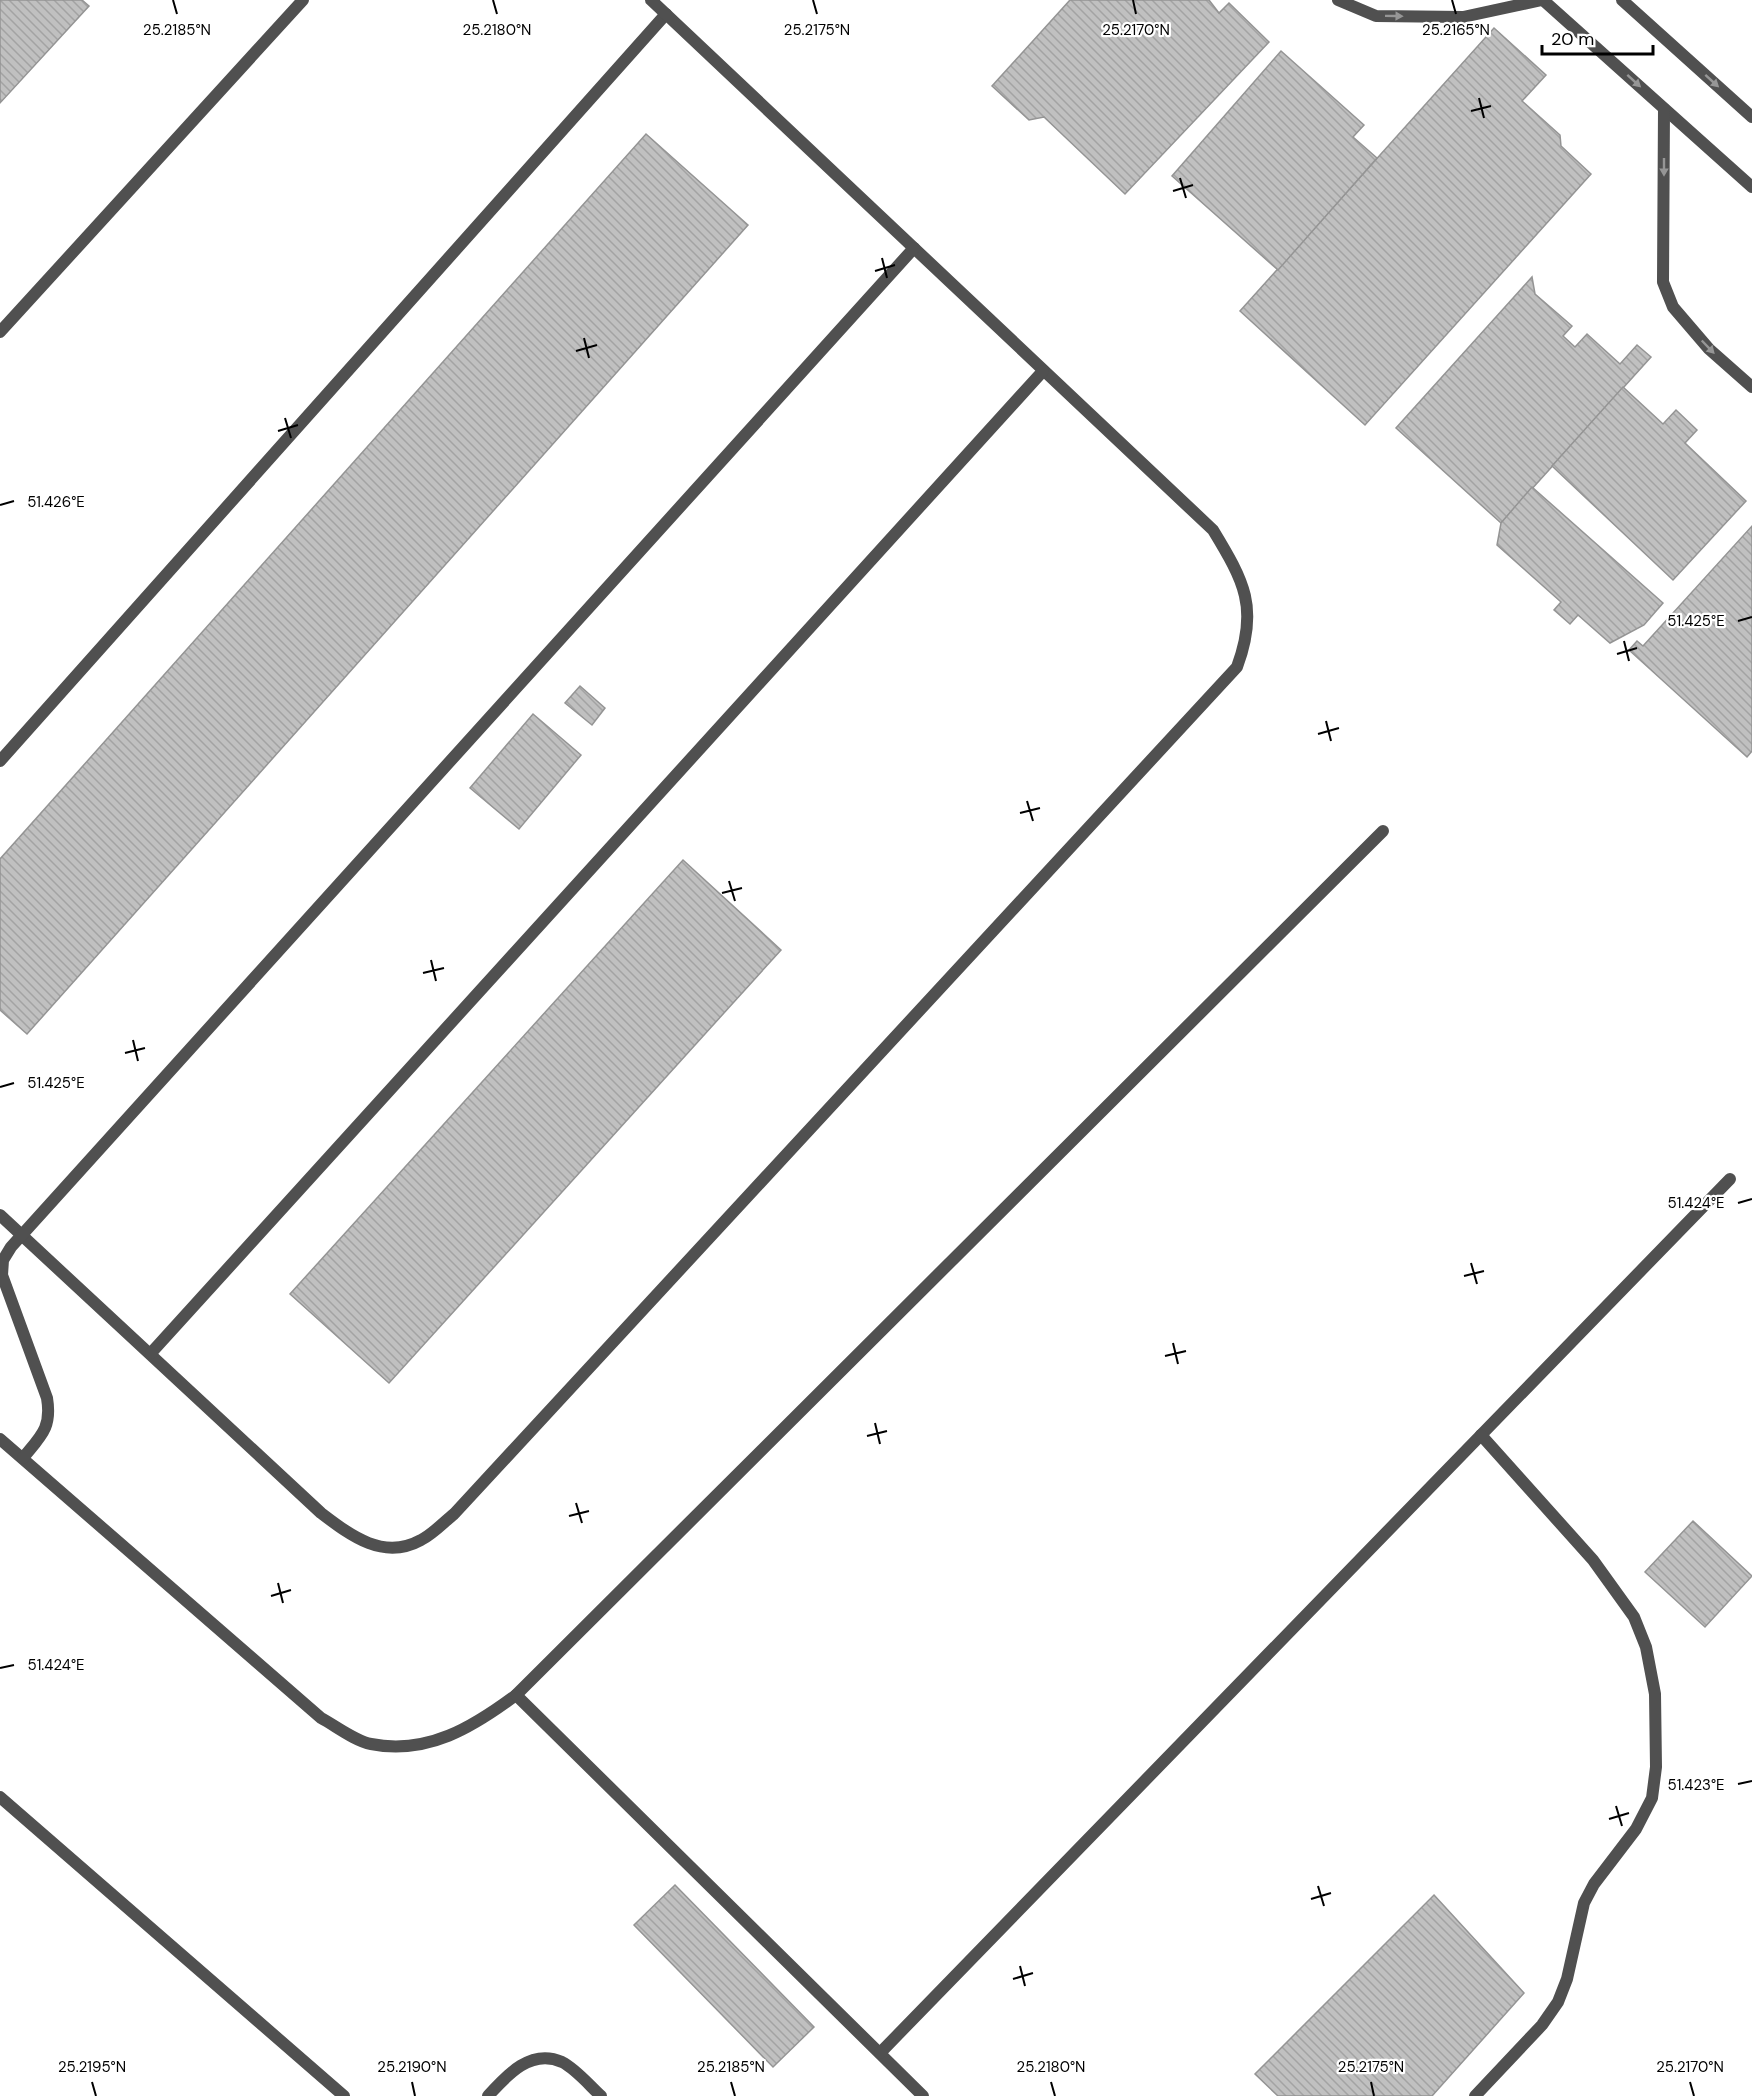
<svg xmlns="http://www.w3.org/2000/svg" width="1752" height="2096" viewBox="0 0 1752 2096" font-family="'DM Sans',sans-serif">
<defs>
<pattern id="building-back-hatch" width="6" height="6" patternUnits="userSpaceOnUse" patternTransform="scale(1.5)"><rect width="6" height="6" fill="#c0c0c0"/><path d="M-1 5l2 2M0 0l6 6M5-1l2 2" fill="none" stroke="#a3a3a3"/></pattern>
</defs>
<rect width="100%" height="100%" fill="#fff"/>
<g fill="url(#building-back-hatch)" stroke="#949494" stroke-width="1.5">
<polygon points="0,0 82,0 89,6 0,103"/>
<polygon points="1070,0 1209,0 1219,13 1229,3 1269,42 1125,194 1044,117 1029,120 992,86"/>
<polygon points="1494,28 1546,75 1522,101 1560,135 1561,146 1591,174 1365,425 1240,311"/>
<polygon points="1281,51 1364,125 1353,137 1377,158 1278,270 1172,176"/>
<polygon points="646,134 748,225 27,1034 0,1010 0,859"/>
<polygon points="1532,277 1535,294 1572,326 1563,336 1575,347 1587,334 1620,364 1637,345 1651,357 1501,523 1396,428"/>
<polygon points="1623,387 1663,424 1676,410 1697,430 1685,443 1746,501 1673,580 1552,466"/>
<polygon points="1532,487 1663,603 1644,625 1610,643 1578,615 1570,624 1554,610 1561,602 1497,545 1501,523"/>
<polygon points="1752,526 1752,751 1747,757 1629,650 1637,641 1643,646"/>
<polygon points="580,686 605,708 592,725 565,703"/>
<polygon points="533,714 581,755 519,829 470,788"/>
<polygon points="683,860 781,950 389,1383 290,1294"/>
<polygon points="1693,1521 1752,1576 1705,1627 1645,1572"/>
<polygon points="675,1885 814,2027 773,2067 634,1925"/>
<polygon points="1434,1895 1524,1993 1432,2096 1278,2096 1255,2074"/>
</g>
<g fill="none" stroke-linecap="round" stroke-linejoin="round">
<g stroke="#505050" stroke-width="12">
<polyline points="1338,0 1376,16 1463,17 1542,0"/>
<polyline points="0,332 303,0"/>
<polyline points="0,761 666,14"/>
<path d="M0 1215 321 1513C350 1535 383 1561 421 1540 433 1534 444 1522 454 1514L1237 667C1259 608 1244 581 1213 530L651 0"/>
<polyline points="151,1353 1043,371"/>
<path d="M0 1439 321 1718C336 1726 355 1741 371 1744 428 1755 473 1727 516 1695L1383 831"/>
<path d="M23 1458C41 1436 52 1428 47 1398L2 1275 3 1260 11 1247 914 248"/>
<polyline points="516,1695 923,2096"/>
<polyline points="0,1797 344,2096"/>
<polyline points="880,2053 1730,1179"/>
<path d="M488 2096C507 2075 531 2048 562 2062 576 2069 590 2086 601 2096"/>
<polyline points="1475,2096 1542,2025 1558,2002 1567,1979 1584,1903 1594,1884 1636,1829 1652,1798 1656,1767 1655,1694 1646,1647 1634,1617 1593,1560 1481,1435"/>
</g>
<g stroke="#505050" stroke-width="12">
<polyline points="1543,0 1752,187"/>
<polyline points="1664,109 1663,282 1673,307 1709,349 1752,387"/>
</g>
<polyline stroke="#505050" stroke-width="12" points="1622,0 1752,117"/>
</g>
<defs><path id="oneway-solid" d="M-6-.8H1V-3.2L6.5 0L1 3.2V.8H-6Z" transform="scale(1.5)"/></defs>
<g fill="#969696">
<use href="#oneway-solid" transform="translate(1394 16) rotate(1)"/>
<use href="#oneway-solid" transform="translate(1634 81) rotate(42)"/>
<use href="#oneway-solid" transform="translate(1712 81) rotate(42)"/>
<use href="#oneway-solid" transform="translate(1664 167) rotate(90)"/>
<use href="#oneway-solid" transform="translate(1708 347) rotate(46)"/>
</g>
<path fill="none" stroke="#000" stroke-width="2" d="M173 0 177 14M493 0 497 14M813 0 817 14M1133 0 1136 14M1452 0 1456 14M1479 98 1484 118M1471 111 1491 106M1180 178 1186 198M1173 191 1193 185M882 258 887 278M875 271 895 265M584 338 589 358M576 351 597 345M285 418 291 438M278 431 298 425M0 505 14 501M1738 621 1752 617M1624 641 1629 661M1617 654 1637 648M1326 721 1331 741M1318 734 1339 728M1027 801 1033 821M1020 813 1040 808M729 881 735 901M722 893 742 888M431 960 436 981M423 973 444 968M133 1040 138 1061M125 1053 145 1048M0 1087 14 1083M1738 1203 1752 1199M1471 1263 1477 1284M1464 1276 1484 1271M1173 1343 1178 1364M1165 1356 1186 1351M875 1423 880 1444M867 1436 887 1431M576 1503 582 1523M569 1516 589 1511M278 1583 283 1603M271 1596 291 1590M0 1668 14 1665M1738 1784 1752 1781M1616 1806 1622 1826M1609 1819 1629 1813M1318 1886 1324 1906M1311 1899 1331 1893M1020 1966 1025 1986M1013 1979 1033 1973M92 2082 96 2096M412 2082 415 2096M731 2082 735 2096M1051 2082 1055 2096M1371 2082 1374 2096M1690 2082 1694 2096"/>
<g font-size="15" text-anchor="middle" fill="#000" stroke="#fff" stroke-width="4.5" stroke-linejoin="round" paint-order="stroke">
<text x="177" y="35">25.2185°N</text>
<text x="497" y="35">25.2180°N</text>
<text x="817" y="35">25.2175°N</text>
<text x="1136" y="35">25.2170°N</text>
<text x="1456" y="35">25.2165°N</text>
<text x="56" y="507">51.426°E</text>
<text x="1696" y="626">51.425°E</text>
<text x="56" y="1088">51.425°E</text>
<text x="1696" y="1208">51.424°E</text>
<text x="56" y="1670">51.424°E</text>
<text x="1696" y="1790">51.423°E</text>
<text x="92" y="2072">25.2195°N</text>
<text x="412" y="2072">25.2190°N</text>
<text x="731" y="2072">25.2185°N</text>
<text x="1051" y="2072">25.2180°N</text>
<text x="1371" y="2072">25.2175°N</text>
<text x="1690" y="2072">25.2170°N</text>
</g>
<path d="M1542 45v9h111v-9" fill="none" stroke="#000000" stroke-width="3"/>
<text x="1551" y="45" font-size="18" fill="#000000" stroke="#ffffff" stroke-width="4.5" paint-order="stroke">20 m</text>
</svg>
